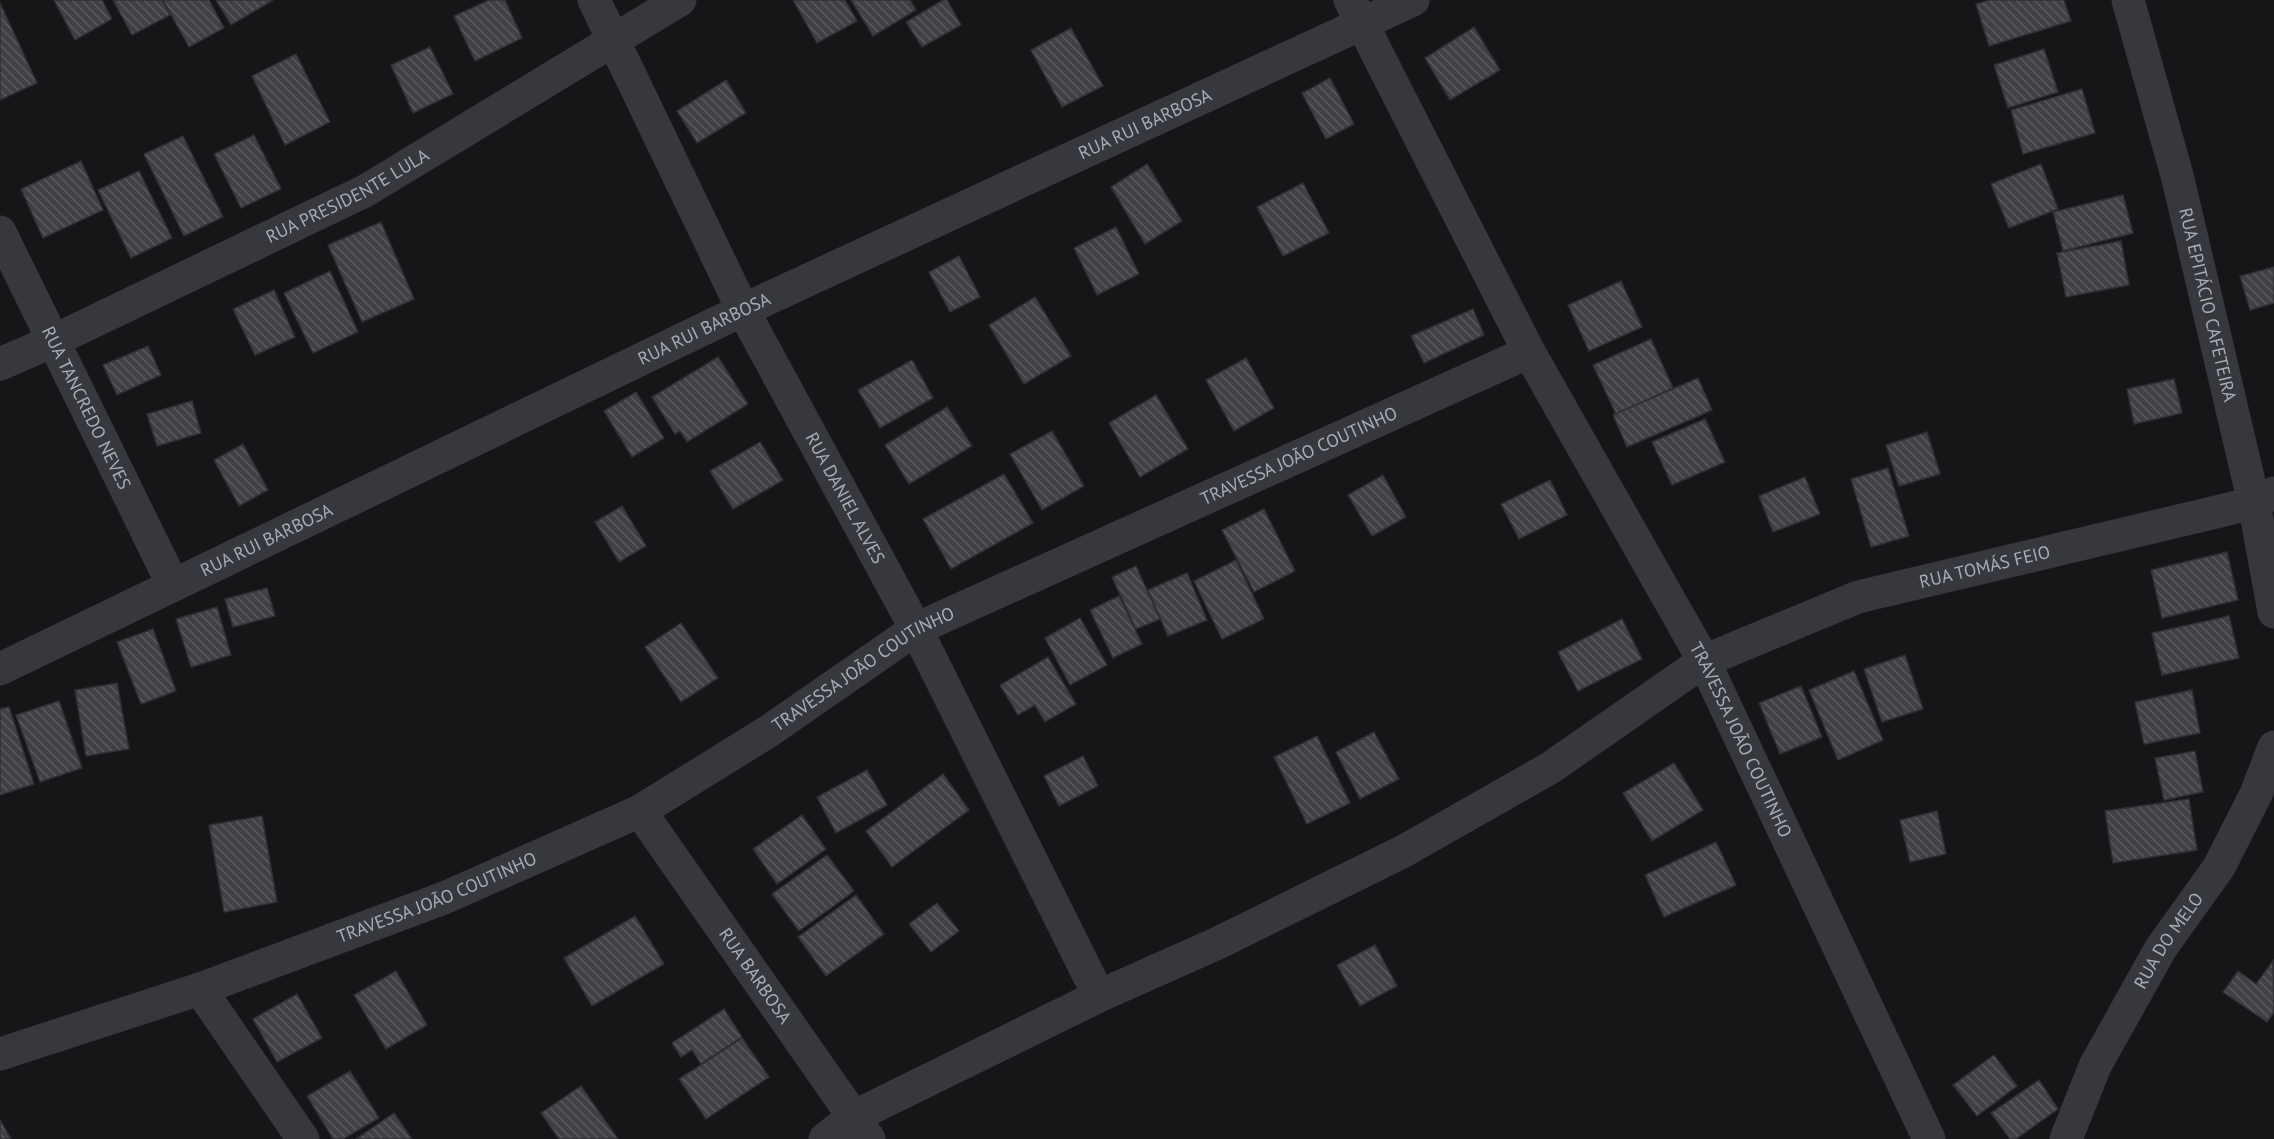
<svg xmlns="http://www.w3.org/2000/svg" width="2274" height="1139" viewBox="0 0 2274 1139" font-family="'PT Sans',sans-serif">
<defs>
<pattern id="building-back-hatch" width="6" height="6" patternUnits="userSpaceOnUse" patternTransform="scale(1.5)"><rect width="6" height="6" fill="#404145"/><path d="M-1 5l2 2M0 0l6 6M5-1l2 2" fill="none" stroke="#595a5e"/></pattern>
</defs>
<rect width="100%" height="100%" fill="#161618"/>
<g fill="url(#building-back-hatch)" stroke="#303034" stroke-width="1.5">
<polygon points="54,0 102,0 112,19 75,40"/>
<polygon points="113,0 162,0 170,15 132,35"/>
<polygon points="163,0 209,0 224,28 189,47"/>
<polygon points="216,0 273,0 231,25"/>
<polygon points="489,0 505,0 522,38 475,61 454,16"/>
<polygon points="793,0 845,0 857,21 817,43"/>
<polygon points="851,0 910,0 916,10 873,36"/>
<polygon points="943,0 947,0 961,25 922,47 906,22"/>
<polygon points="1990,0 2064,0 2071,21 1989,46 1976,4"/>
<polygon points="0,3 37,83 0,100"/>
<polygon points="1474,27 1500,70 1450,100 1425,58"/>
<polygon points="1071,28 1103,86 1062,107 1031,50"/>
<polygon points="430,47 453,94 413,113 391,65"/>
<polygon points="2044,49 2058,92 2008,108 1994,65"/>
<polygon points="296,54 330,122 285,145 252,76"/>
<polygon points="1330,78 1354,124 1326,139 1302,93"/>
<polygon points="726,80 746,113 697,143 677,111"/>
<polygon points="2082,89 2095,133 2023,154 2011,110"/>
<polygon points="254,135 281,189 241,208 214,154"/>
<polygon points="183,136 223,217 184,236 144,154"/>
<polygon points="81,161 103,210 43,238 21,189"/>
<polygon points="1147,164 1182,221 1145,244 1111,187"/>
<polygon points="2041,164 2058,209 2009,228 1991,184"/>
<polygon points="139,171 172,238 131,258 98,190"/>
<polygon points="1303,183 1329,233 1283,256 1257,207"/>
<polygon points="2123,195 2133,233 2063,251 2053,212"/>
<polygon points="381,222 414,299 362,322 328,245"/>
<polygon points="1116,227 1139,274 1097,295 1074,248"/>
<polygon points="2121,241 2129,285 2066,297 2057,253"/>
<polygon points="959,256 980,297 950,312 929,272"/>
<polygon points="2274,267 2274,303 2250,310 2240,276"/>
<polygon points="330,271 358,332 313,353 284,293"/>
<polygon points="1621,281 1642,327 1589,351 1568,305"/>
<polygon points="274,290 295,337 255,355 233,309"/>
<polygon points="1035,297 1071,356 1024,384 989,325"/>
<polygon points="1473,309 1484,335 1424,363 1411,336"/>
<polygon points="1651,339 1673,388 1616,414 1593,365"/>
<polygon points="148,346 161,375 117,395 103,365"/>
<polygon points="718,357 748,404 687,442 680,431 675,434 652,397"/>
<polygon points="1246,358 1274,408 1234,431 1206,380"/>
<polygon points="912,360 933,398 880,428 858,390"/>
<polygon points="1698,378 1712,410 1627,447 1613,415"/>
<polygon points="2174,379 2182,413 2134,424 2127,389"/>
<polygon points="636,392 664,438 632,457 604,411"/>
<polygon points="1156,395 1188,449 1140,477 1109,423"/>
<polygon points="192,401 201,433 157,446 147,414"/>
<polygon points="947,407 972,446 909,484 885,445"/>
<polygon points="1705,419 1725,462 1672,485 1652,442"/>
<polygon points="1052,431 1084,486 1042,510 1010,454"/>
<polygon points="1927,432 1940,474 1899,486 1886,445"/>
<polygon points="760,442 783,480 733,509 710,471"/>
<polygon points="243,444 268,490 239,506 214,460"/>
<polygon points="1888,468 1909,536 1871,547 1851,479"/>
<polygon points="1004,474 1033,523 951,569 923,519"/>
<polygon points="1383,475 1406,517 1372,536 1348,495"/>
<polygon points="1805,477 1820,514 1773,532 1759,496"/>
<polygon points="1550,480 1567,515 1519,539 1501,504"/>
<polygon points="622,506 646,546 619,562 595,522"/>
<polygon points="1264,509 1295,571 1254,592 1222,530"/>
<polygon points="2227,552 2238,600 2162,618 2151,570"/>
<polygon points="1236,560 1264,619 1222,639 1194,581"/>
<polygon points="1136,566 1160,619 1136,629 1112,577"/>
<polygon points="1187,573 1207,620 1168,636 1148,590"/>
<polygon points="267,588 275,616 233,627 225,599"/>
<polygon points="1119,596 1142,644 1113,658 1090,610"/>
<polygon points="217,607 231,655 191,667 176,619"/>
<polygon points="2229,616 2239,658 2162,675 2152,633"/>
<polygon points="1080,618 1107,665 1070,685 1045,638"/>
<polygon points="1622,619 1642,659 1578,691 1558,652"/>
<polygon points="681,623 718,678 681,702 645,647"/>
<polygon points="153,629 176,691 141,704 117,642"/>
<polygon points="1905,655 1923,709 1882,722 1864,669"/>
<polygon points="1048,657 1076,704 1045,722 1035,705 1018,715 1000,685"/>
<polygon points="1854,671 1883,740 1838,760 1809,690"/>
<polygon points="117,683 129,749 86,756 75,690"/>
<polygon points="1801,686 1822,737 1780,754 1759,703"/>
<polygon points="2192,690 2200,733 2144,744 2135,702"/>
<polygon points="59,701 82,768 40,782 16,715"/>
<polygon points="9,707 34,784 0,795 0,709"/>
<polygon points="1374,732 1399,779 1360,799 1336,752"/>
<polygon points="1317,736 1350,803 1307,824 1274,757"/>
<polygon points="2195,751 2203,792 2164,800 2155,758"/>
<polygon points="1083,756 1098,786 1059,806 1044,776"/>
<polygon points="1674,763 1703,810 1652,841 1623,793"/>
<polygon points="867,770 887,805 836,833 817,797"/>
<polygon points="943,774 969,810 892,867 866,831"/>
<polygon points="2189,799 2197,850 2113,863 2105,811"/>
<polygon points="1937,811 1946,854 1910,862 1900,820"/>
<polygon points="802,815 826,849 777,884 753,849"/>
<polygon points="262,816 277,902 224,912 209,825"/>
<polygon points="1716,842 1736,885 1664,917 1645,875"/>
<polygon points="827,855 854,891 799,931 772,894"/>
<polygon points="856,895 884,934 826,976 798,937"/>
<polygon points="937,903 959,931 931,952 909,924"/>
<polygon points="635,916 664,964 592,1006 564,958"/>
<polygon points="1375,945 1397,986 1360,1006 1337,965"/>
<polygon points="2273,961 2274,1012 2267,1022 2223,992 2238,971 2256,984"/>
<polygon points="396,971 427,1025 386,1049 354,995"/>
<polygon points="297,994 322,1038 277,1062 253,1019"/>
<polygon points="724,1009 742,1037 701,1064 692,1050 681,1057 672,1043"/>
<polygon points="742,1038 769,1077 706,1119 679,1079"/>
<polygon points="1994,1055 2017,1086 1977,1116 1953,1085"/>
<polygon points="350,1071 379,1118 343,1139 333,1139 307,1096"/>
<polygon points="2039,1080 2058,1109 2016,1139 2010,1139 1991,1113"/>
<polygon points="581,1086 618,1139 559,1139 541,1113"/>
<polygon points="394,1113 412,1139 356,1139"/>
<polygon points="0,1120 11,1139 0,1139"/>
</g>
<g fill="none" stroke-linecap="round" stroke-linejoin="round">
<g stroke="#37383d" stroke-width="33">
<path id="s1" d="M594 0 743 310 916 629 1099 996"/>
<path id="s2" d="M1350 0 1529 352 1704 661 1929 1139"/>
<path id="s3" d="M2128 0 2178 179 2254 503 2274 612"/>
<path id="s4" d="M0 232 173 585"/>
<path id="s5" d="M0 364 53 341 365 191 680 0"/>
<path id="s6" d="M0 669 743 310 1413 0"/>
<path id="s7" d="M640 811 869 1139"/>
<polyline points="200,989 303,1139"/>
<path id="s8" d="M0 1054 200 989 444 898 640 811 769 731 916 629 1529 352"/>
<path id="s9" d="M825 1139 853 1117 1099 996 1218 943 1404 851 1550 768 1704 661 1858 597 2254 503 2274 493"/>
<path id="s10" d="M2066 1139 2095 1066 2161 948 2219 867 2256 794 2274 747"/>
</g>
</g>
<g text-anchor="middle" stroke-width="4.5" stroke-linejoin="round" paint-order="stroke">
<g font-size="18" fill="#a8adb8" stroke="#111113">
<text dy="6" stroke="none"><textPath href="#s6" startOffset="1268">RUA RUI BARBOSA</textPath></text>
<text dy="6" stroke="none"><textPath href="#s5" startOffset="386">RUA PRESIDENTE LULA</textPath></text>
<text dy="6" stroke="none"><textPath href="#s3" startOffset="315">RUA EPITÁCIO CAFETEIRA</textPath></text>
<text dy="6" stroke="none"><textPath href="#s6" startOffset="782">RUA RUI BARBOSA</textPath></text>
<text dy="6" stroke="none"><textPath href="#s4" startOffset="196">RUA TANCREDO NEVES</textPath></text>
<text dy="6" stroke="none"><textPath href="#s8" startOffset="1436">TRAVESSA JOÃO COUTINHO</textPath></text>
<text dy="6" stroke="none"><textPath href="#s1" startOffset="558">RUA DANIEL ALVES</textPath></text>
<text dy="6" stroke="none"><textPath href="#s6" startOffset="296">RUA RUI BARBOSA</textPath></text>
<text dy="6" stroke="none"><textPath href="#s9" startOffset="1300">RUA TOMÁS FEIO</textPath></text>
<text dy="6" stroke="none"><textPath href="#s8" startOffset="950">TRAVESSA JOÃO COUTINHO</textPath></text>
<text dy="6" stroke="none"><textPath href="#s2" startOffset="837">TRAVESSA JOÃO COUTINHO</textPath></text>
<text dy="6" stroke="none"><textPath href="#s8" startOffset="464">TRAVESSA JOÃO COUTINHO</textPath></text>
<text dy="6" stroke="none"><textPath href="#s10" startOffset="224">RUA DO MELO</textPath></text>
<text dy="6" stroke="none"><textPath href="#s7" startOffset="201">RUA BARBOSA</textPath></text>
</g>
</g>
</svg>
